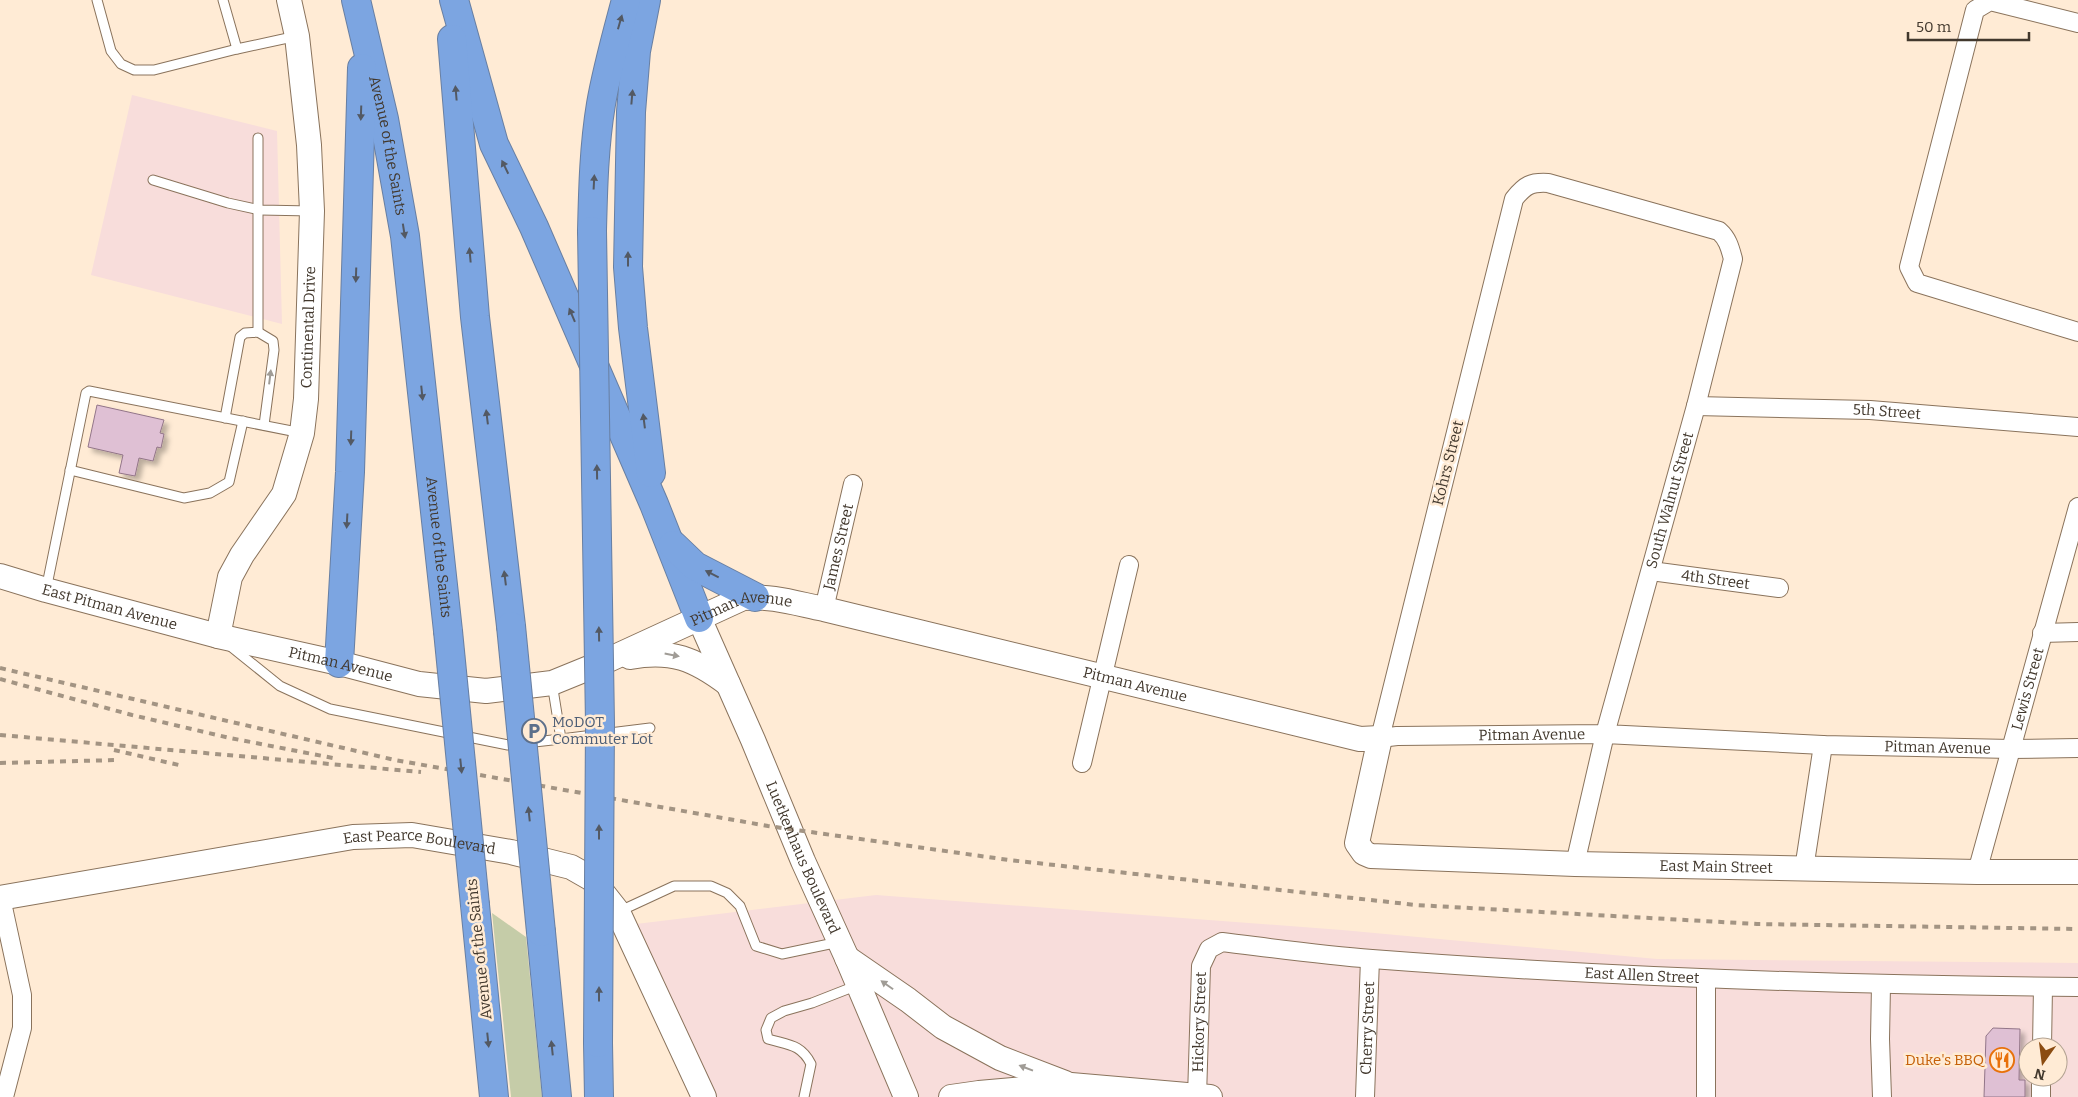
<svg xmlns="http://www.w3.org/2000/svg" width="2078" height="1097" viewBox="0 0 2078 1097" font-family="Bitter,serif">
<defs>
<filter id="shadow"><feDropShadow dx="4.5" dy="4.5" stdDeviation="2.5" flood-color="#0004"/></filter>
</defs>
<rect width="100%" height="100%" fill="#ffebd5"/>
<g fill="#f8dddb" fill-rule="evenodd">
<polygon points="132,95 277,131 282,324 91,275"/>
<path d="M876 895 1342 930 1657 959 2078 963V1097H713L636 924ZM2028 1047H2058V1077H2028Z"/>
</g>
<polygon fill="#c5cca8" points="492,913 526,937 542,1097 511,1097"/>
<g fill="#dfc0d4" stroke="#927588" filter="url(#shadow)">
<polygon points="97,405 164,420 160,433 164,434 161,448 157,447 153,461 139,458 135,476 119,473 123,455 88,447"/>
<polygon points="1993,1028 2020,1029 2019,1080 2025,1080 2025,1097 1984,1097 1986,1036"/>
</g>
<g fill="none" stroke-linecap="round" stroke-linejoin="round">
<defs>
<g id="lane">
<polyline points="97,0 111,51 121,64 134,70 154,70 237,49"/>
<polyline points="223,0 237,49 297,36"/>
<polyline points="153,180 228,203 260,210 312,211"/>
<polyline points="258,332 258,138"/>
<polyline points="225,418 240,337 245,333 258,332 273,341 274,350 264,425"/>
<polyline points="70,470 184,498 210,493 229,482 243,421"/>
<polyline points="46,590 86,393 89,391 302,433"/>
<polyline points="229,645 280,686 330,709 508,745 561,739 552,683"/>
<polyline points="561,739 650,728"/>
<polyline points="620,911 674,886 711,886 727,893 740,906 756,946 782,954 839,942"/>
<path d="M804 1097 811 1064C801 1044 788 1045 768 1039L766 1030 771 1018 784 1011 812 1003 858 985"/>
</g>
<g id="street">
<polyline points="2078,23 1990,1 1975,10 1909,267 1917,283 2078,332"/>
<path id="s1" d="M1696 406 1870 410 2078 427"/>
<path id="s2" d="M1651 571 1779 588"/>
<path id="s3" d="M824 609 853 484"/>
<polyline points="2042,633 2078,632"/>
<polyline points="1082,763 1129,565"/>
<path id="s4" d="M1575 864 1605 734 1696 406 1733 259C1730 248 1728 239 1719 231L1548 183C1531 182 1525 185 1514 199L1380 738 1397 736 1605 734 1823 745 2011 749 2078 748"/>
<polyline points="1804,869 1823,745"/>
<path id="s5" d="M1977 872 2078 507"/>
<polyline points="1,898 22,995 22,1028 4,1097"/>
<polyline points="1881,985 1880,1039 1882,1097"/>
<polyline points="2042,1047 2043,987"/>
<path id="s6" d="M1197 1097 1201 966 1209 949 1222 942C1271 948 1321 955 1372 959 1607 977 1842 985 2078 987"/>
<path id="s7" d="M1365 1097 1370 959"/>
<polyline points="1706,1097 1706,979"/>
<polyline points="2041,1097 2041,1077"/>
</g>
<g id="secondary">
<path id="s8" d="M0 576 46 590 218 636 339 663 419 684 486 691 552 683 606 661 743 598C770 595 798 604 824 609L1360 739 1380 738 1357 843 1364 853 1371 856 1575 864 1977 872H2078"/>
<path id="s9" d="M699 618 753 740 803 861 847 958 906 1097"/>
<path id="s10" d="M218 636 230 577 242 555 284 494 302 433 306 399 312 211 309 145 297 36 289 0"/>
<path d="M630 657C671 649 695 659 728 684"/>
<path id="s11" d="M0 898 353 837 412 835 511 852 571 867 592 879 618 912 704 1097"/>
<polyline points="847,958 908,1000 943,1027 1000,1058 1065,1083"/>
<polyline points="951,1097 979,1093 1071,1085 1210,1097"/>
</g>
<g id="highway">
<path id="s12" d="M356 0 384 119 405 236 448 631"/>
<polyline points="454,0 494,144 534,227 654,504 699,618"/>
<polyline points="646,0 636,51 631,112 628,267 633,328 651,473"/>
<polyline points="452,39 475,317 511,626"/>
<path d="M592 231C593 189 594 146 601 104 607 69 617 34 626 0"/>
<polyline points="673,545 695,566 755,597"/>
<polyline points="339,663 350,472 362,68"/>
<polyline points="475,905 494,1097"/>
<polyline points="541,932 557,1097"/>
<polyline points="598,1043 599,1097"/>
</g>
</defs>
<use href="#lane" stroke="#8a735c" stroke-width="11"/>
<use href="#street" stroke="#8a735c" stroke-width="20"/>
<use href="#secondary" stroke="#8a735c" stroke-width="26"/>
<use href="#highway" stroke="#687fa2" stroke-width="30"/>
<use href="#lane" stroke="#fff" stroke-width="9"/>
<use href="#street" stroke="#fff" stroke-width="18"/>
<use href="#secondary" stroke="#fff" stroke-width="24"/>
<use href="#highway" stroke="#7ca5e1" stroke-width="28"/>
<g stroke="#a39483" stroke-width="4" stroke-dasharray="6 6" stroke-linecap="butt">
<polyline points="0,668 395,760 768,826 1009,860 1416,905 1757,924 2078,929"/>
<polyline points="0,679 132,715 230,738 333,758"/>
<polyline points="0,735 421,772"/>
<polyline points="114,750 183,766"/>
<polyline points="0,763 117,760"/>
</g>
<defs>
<g id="highway-bridge">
<polyline points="592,231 600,724 598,1043"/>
<polyline points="511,626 541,932"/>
<polyline points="448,631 475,905"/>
</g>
</defs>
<use href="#highway-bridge" stroke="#687fa2" stroke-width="30" stroke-linecap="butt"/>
<use href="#highway-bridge" stroke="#7ca5e1" stroke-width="28"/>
</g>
<defs><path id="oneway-solid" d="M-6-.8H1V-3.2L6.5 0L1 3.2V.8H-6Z" transform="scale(1.25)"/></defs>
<g fill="#535963">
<use href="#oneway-solid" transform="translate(620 22) rotate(-74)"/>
<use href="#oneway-solid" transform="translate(456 93) rotate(-95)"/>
<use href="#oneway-solid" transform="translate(632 97) rotate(-85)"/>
<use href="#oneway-solid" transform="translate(361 113) rotate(92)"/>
<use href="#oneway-solid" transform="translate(505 167) rotate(-116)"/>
<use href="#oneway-solid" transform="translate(594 182) rotate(-87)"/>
<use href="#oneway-solid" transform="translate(404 231) rotate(81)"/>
<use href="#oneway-solid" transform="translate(470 255) rotate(-95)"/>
<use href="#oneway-solid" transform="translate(628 259) rotate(-90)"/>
<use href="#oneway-solid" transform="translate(356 275) rotate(92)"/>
<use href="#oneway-solid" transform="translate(572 315) rotate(-113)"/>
<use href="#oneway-solid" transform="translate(422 393) rotate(84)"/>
<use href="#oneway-solid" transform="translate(487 417) rotate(-97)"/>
<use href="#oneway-solid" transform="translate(644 421) rotate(-97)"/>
<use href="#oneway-solid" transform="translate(351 438) rotate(92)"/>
<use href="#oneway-solid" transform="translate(597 472) rotate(-91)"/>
<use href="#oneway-solid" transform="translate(347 521) rotate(93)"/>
<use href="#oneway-solid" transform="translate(712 574) rotate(-153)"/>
<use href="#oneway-solid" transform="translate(505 578) rotate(-97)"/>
<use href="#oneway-solid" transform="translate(599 634) rotate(-91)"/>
<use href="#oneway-solid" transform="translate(461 766) rotate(84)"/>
<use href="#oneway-solid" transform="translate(529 814) rotate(-96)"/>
<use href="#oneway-solid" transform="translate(599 832) rotate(-90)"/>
<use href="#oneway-solid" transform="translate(599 994) rotate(-90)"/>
<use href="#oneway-solid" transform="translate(488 1040) rotate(84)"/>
<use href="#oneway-solid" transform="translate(552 1048) rotate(-96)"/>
</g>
<g fill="#a09c96">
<use href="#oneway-solid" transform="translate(270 377) rotate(-83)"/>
<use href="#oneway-solid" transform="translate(672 655) rotate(11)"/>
<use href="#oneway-solid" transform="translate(887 985) rotate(-145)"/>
<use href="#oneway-solid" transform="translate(1026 1068) rotate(-159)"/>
</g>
<defs>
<symbol id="parking-ring" viewBox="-11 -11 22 22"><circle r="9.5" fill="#ffebd5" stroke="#5c6f8a" stroke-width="1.5"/><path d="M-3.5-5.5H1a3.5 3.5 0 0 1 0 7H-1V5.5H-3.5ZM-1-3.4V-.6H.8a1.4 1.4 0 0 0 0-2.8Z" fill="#5c6f8a"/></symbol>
<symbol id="restaurant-ring" viewBox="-11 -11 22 22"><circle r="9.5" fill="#ffebd5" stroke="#e8710a" stroke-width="1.5"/><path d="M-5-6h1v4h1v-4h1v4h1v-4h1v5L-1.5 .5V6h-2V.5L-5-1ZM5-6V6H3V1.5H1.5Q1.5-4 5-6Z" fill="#e8710a"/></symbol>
</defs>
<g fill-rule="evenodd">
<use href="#parking-ring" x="520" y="717" width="28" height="28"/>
<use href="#restaurant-ring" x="1988" y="1046" width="28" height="28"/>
</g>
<g text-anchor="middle" stroke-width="5" stroke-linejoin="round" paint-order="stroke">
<g font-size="15" fill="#42382d" stroke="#ffebd5">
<text dy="5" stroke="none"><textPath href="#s12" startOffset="149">Avenue of the Saints</textPath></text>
<text dy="5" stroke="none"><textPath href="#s10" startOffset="329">Continental Drive</textPath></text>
<text dy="5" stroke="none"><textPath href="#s1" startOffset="191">5th Street</textPath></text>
<text transform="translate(1448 463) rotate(-76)" y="5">Kohrs Street</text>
<text dy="5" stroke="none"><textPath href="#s4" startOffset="376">South Walnut Street</textPath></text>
<text dy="5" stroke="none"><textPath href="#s12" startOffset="554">Avenue of the Saints</textPath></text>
<text dy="5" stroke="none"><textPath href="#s3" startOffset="64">James Street</textPath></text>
<text dy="5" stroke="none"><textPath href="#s2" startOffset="65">4th Street</textPath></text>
<text dy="5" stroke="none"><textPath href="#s8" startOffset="114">East Pitman Avenue</textPath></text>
<text dy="5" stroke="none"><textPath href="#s8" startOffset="772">Pitman Avenue</textPath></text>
<text dy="5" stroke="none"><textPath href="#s8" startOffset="352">Pitman Avenue</textPath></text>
<text dy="5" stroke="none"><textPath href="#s8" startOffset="1178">Pitman Avenue</textPath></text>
<text dy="5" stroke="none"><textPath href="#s5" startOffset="190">Lewis Street</textPath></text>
<text dy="5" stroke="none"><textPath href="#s4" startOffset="1582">Pitman Avenue</textPath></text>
<text dy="5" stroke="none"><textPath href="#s4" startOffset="1988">Pitman Avenue</textPath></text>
<text dy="5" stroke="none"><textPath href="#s11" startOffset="425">East Pearce Boulevard</textPath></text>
<text dy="5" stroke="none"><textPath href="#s9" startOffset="261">Luetkenhaus Boulevard</textPath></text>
<text dy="5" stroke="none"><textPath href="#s8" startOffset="1902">East Main Street</textPath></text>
<text transform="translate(479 949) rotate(-96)" y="5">Avenue of the Saints</text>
<text dy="5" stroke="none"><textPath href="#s6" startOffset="586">East Allen Street</textPath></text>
<text dy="5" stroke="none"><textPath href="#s6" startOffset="75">Hickory Street</textPath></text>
<text dy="5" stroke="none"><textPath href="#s7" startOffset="69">Cherry Street</textPath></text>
</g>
<g font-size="15" fill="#4e5e75" stroke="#ffebd5" text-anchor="start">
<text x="552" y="727">MoDOT<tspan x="552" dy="17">Commuter Lot</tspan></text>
</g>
<g font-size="15" fill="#c56008" stroke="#ffebd5" text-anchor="end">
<text x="1984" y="1065">Duke's BBQ</text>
</g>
</g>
<g transform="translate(2043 1062) rotate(194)"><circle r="24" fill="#ffebd5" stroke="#b3a392"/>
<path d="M0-4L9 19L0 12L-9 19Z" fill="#8b4c11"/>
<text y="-8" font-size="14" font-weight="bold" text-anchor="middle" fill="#42382d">N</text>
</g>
<path d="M1908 32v8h121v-8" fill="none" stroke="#42382d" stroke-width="2.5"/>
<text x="1916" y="32" font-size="15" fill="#42382d" stroke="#ffebd5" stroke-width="4" paint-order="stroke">50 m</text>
</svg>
